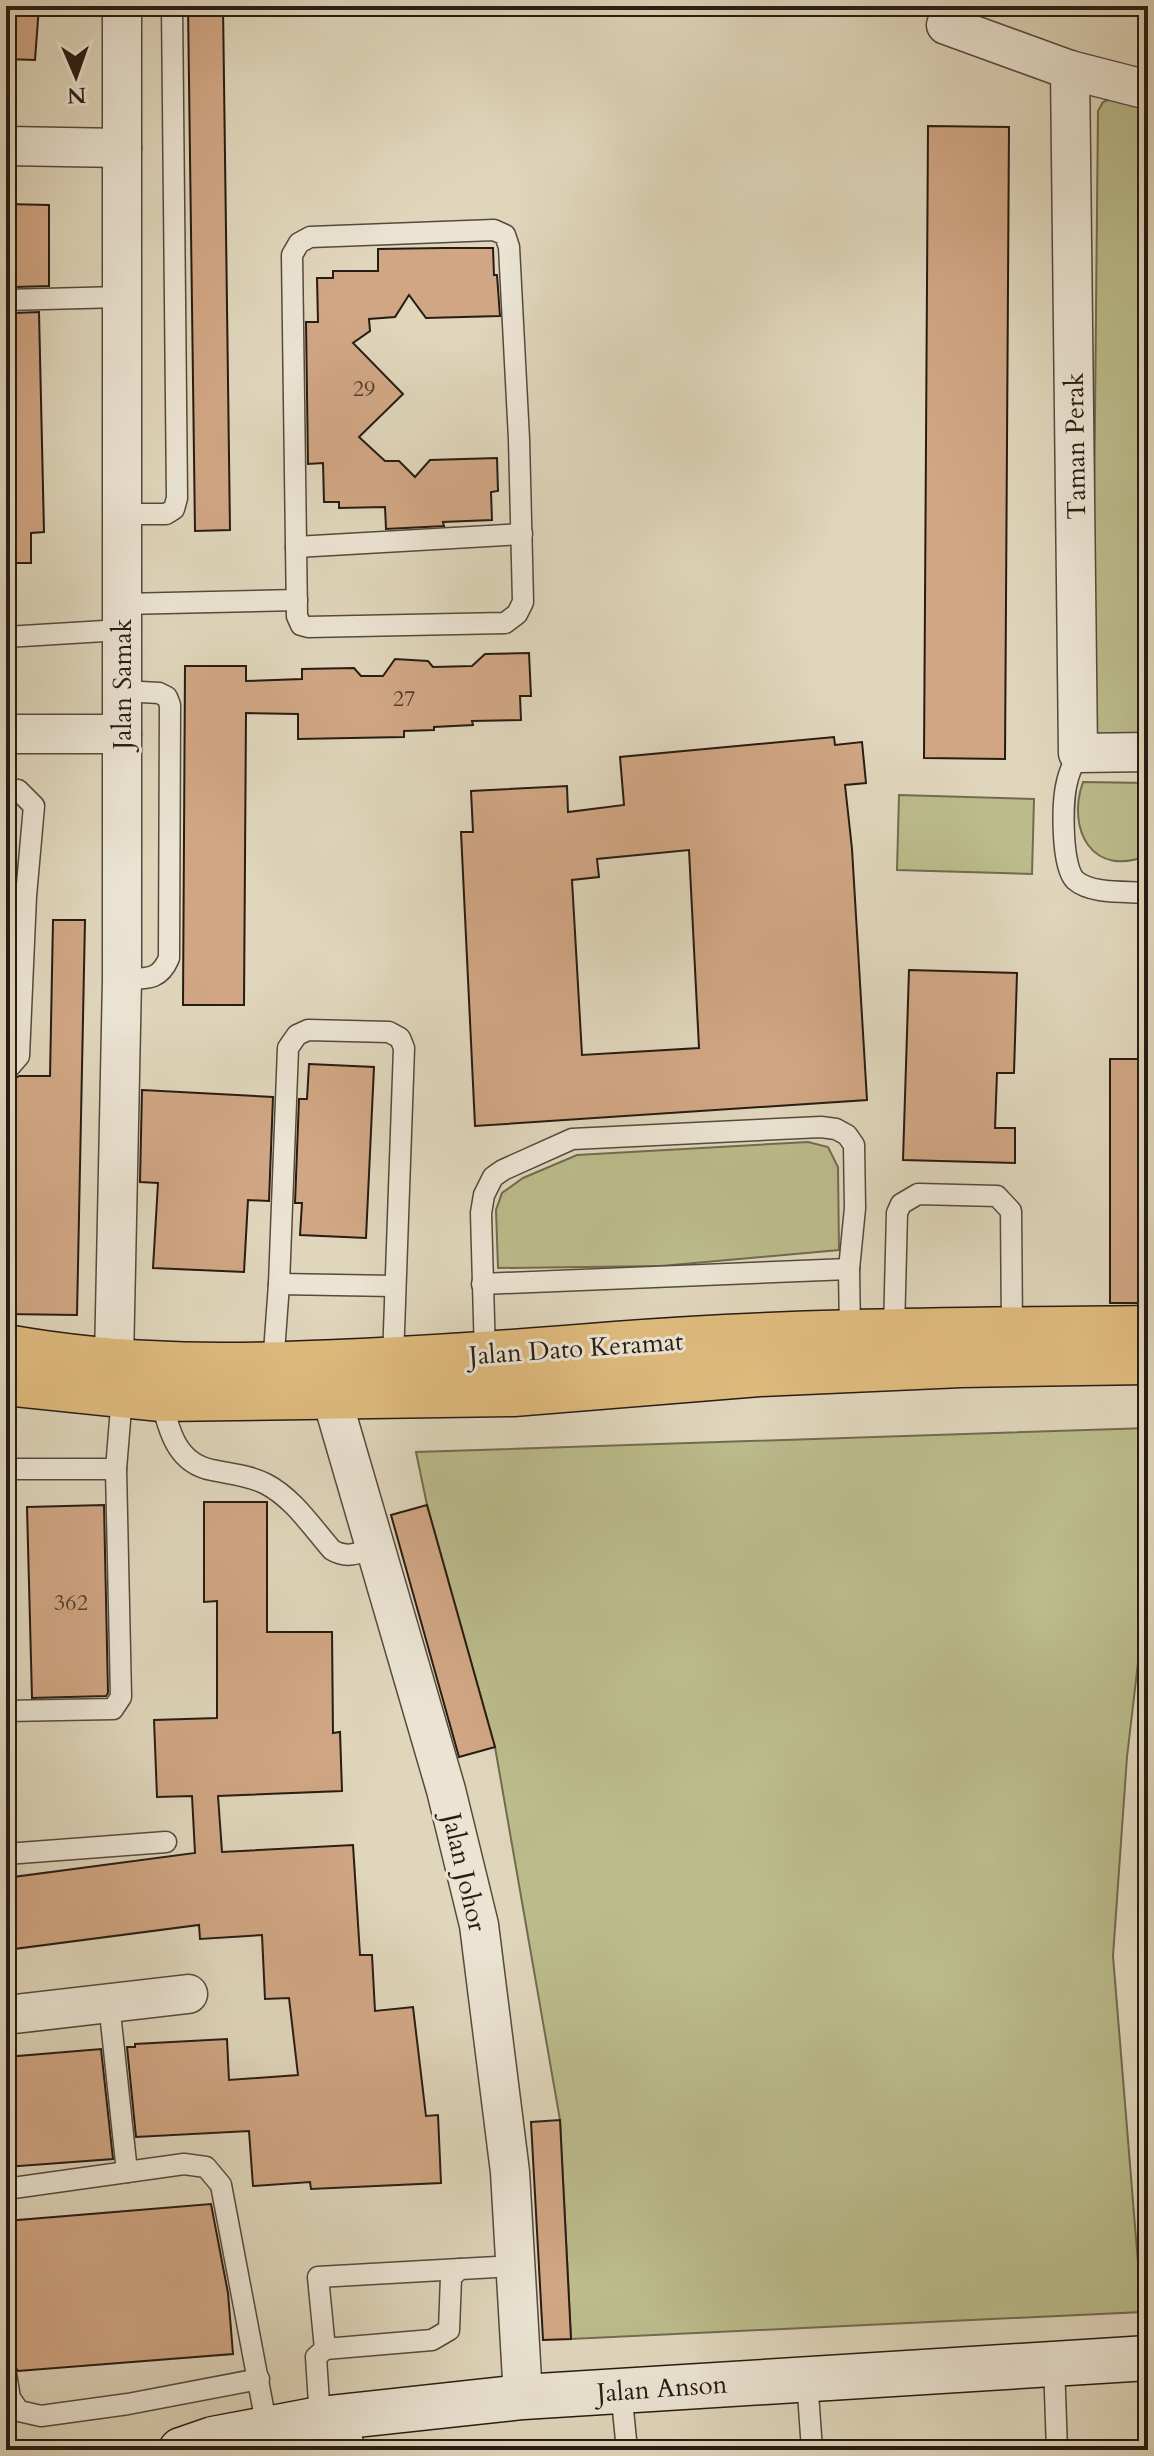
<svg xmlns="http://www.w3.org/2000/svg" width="1154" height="2456" viewBox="0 0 1154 2456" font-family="Cardo,serif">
<rect width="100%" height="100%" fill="#e0d6bc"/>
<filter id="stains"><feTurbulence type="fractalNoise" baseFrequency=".0025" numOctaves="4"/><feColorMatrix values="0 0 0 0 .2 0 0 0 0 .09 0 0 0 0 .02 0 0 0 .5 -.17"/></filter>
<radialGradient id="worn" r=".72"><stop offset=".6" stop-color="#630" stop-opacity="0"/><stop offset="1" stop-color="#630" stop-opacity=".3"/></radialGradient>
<g fill="#bbbb8b" stroke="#716c4f" stroke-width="2">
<polygon points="1110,99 1148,108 1148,738 1098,734 1093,725 1092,716 1098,111 1103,102"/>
<path d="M1083 782 1148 783V855C1093 879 1066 830 1083 782Z"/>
<polygon points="899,795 1034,799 1032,874 897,870"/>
<polygon points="808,1142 828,1147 838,1167 839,1250 661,1266 498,1268 496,1210 502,1193 523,1178 577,1155"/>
<polygon points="1148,1428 1148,1577 1127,1757 1113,1956 1142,2312 571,2339 560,2120 495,1747 427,1505 416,1452"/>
</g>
<g fill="#d1a684" stroke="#271c13" stroke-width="2" fill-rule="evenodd">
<polygon points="6,6 39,6 35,60 6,59"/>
<polygon points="188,6 223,6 230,530 195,531"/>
<polygon points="928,126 1009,127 1005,759 924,758"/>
<polygon points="6,204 49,205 49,286 15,287 15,263 6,263"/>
<polygon points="443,248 493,248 494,275 497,275 500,316 426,318 409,295 395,317 369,319 370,331 353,343 403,394 359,437 385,461 399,461 415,477 430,460 497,458 498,491 491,492 492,520 443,522 444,526 386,529 385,507 339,508 339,502 324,502 323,463 308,464 306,322 318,322 317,278 333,278 333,271 378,271 378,249"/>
<polygon points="39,312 44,532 31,533 31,563 6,563 6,331 14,331 15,313"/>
<polygon points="529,653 531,696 520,696 521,720 472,721 473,725 434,727 434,730 404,731 404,737 298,739 298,714 246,713 244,1005 183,1005 185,666 246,666 246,681 302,679 302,669 354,668 361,676 383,676 395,659 428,661 433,667 472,666 485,654"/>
<path d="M834 737 835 745 862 742 866 783 845 785 852 849 867 1100 475 1126 461 832H473L471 791 567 786 568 812 624 805 620 757ZM689 850 699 1048 582 1055 572 880 599 877 597 859Z"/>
<polygon points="53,920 85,920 77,1315 6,1314 6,1084 19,1076 50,1076"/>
<polygon points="909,970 1017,973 1014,1073 997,1073 995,1128 1015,1128 1015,1163 903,1160"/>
<rect x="1110" y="1059" width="38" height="244"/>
<polygon points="309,1064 374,1067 366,1238 300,1235 302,1203 295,1203 299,1099 307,1099"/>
<polygon points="142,1090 273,1097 269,1201 248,1200 244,1272 153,1268 158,1183 140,1182"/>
<polygon points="204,1502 267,1502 267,1632 332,1632 333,1733 340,1732 342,1791 218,1796 222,1852 353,1845 360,1955 372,1955 375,2011 413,2007 426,2116 438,2115 441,2183 311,2189 310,2182 253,2186 249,2131 136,2137 127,2047 135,2047 135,2044 227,2039 229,2080 298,2075 289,1998 265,1999 262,1935 200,1939 199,1925 6,1950 6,1878 195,1853 192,1796 157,1797 154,1720 217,1718 217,1601 204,1602"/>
<polygon points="104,1505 108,1693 106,1696 32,1698 27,1507"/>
<polygon points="427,1505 495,1747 459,1757 391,1515"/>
<polygon points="101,2049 113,2159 6,2167 6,2057"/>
<polygon points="560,2120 571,2339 543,2340 531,2122"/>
<polygon points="211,2204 228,2293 233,2354 18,2371 12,2362 6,2293 6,2221"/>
</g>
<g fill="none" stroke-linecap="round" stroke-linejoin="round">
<defs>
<g id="service">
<polygon points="494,230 505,235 509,247 519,439 523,602 517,614 505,623 308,627 301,625 297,616 292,255 299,243 310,237"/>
<polyline points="6,300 121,297"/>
<polyline points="123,514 166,514 174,509 177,498 172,6"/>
<polyline points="296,547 522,534"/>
<polyline points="122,604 297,600"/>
<polyline points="6,637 121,630"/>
<path d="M1078 753C1074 762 1069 772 1067 782 1062 801 1061 866 1075 880 1092 895 1127 891 1148 893"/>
<polyline points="6,789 18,790 34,806 26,896 19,1056 6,1071"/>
<path d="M122 979C145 978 159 982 169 958L170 705 167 697 159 693 123 691"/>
<polyline points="279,1284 394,1286"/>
<polyline points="482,1284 849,1269"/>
<polyline points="894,1330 897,1213 901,1204 918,1194 997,1196 1011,1211 1012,1329"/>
<polyline points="485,1355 481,1213 484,1195 493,1177 503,1170 572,1139 821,1127 836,1129 847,1135 854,1145 855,1208 849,1269 850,1331"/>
<polyline points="273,1366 279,1284 288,1048 297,1035 308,1030 389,1032 400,1038 404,1048 393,1359"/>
<path d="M161 1399C169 1430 176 1463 212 1470 230 1474 249 1475 266 1484 293 1498 312 1527 332 1550 347 1559 359 1553 374 1548"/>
<polyline points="6,1469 116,1469 122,1396"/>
<polyline points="6,1705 7,1711 113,1709 121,1697 116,1469"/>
<polyline points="6,1854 166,1842"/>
<polyline points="109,2003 127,2172"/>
<polyline points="6,2189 184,2164 206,2167 221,2185 267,2428"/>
<polyline points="325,2349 318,2277 460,2269"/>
<polyline points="1054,2364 1057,2450"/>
<polyline points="6,2374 10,2398 19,2411 41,2416 128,2404 259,2379"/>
<polyline points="807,2379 812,2450"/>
<polyline points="621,2390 627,2450"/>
<polyline points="320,2419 316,2357 325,2349 432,2340 449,2330 451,2277 460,2269 515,2266"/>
</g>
<g id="minor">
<polyline points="946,25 1070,70 1148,90"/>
<polyline points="1070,70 1078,753 1148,752"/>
<polyline points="6,146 122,148"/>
<polyline points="6,734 122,734"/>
<polyline points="114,1361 122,979 122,6"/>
<polyline points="323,1368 446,1790 479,1925 510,2172 523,2397"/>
<polyline points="6,2015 188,1994"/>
<polyline points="336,2417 346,2450"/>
</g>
<polyline id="secondary" points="181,2450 213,2439 320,2419 523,2397 1148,2358"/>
<g id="primary">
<path d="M6 1347C128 1369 239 1367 362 1361 447 1357 531 1351 616 1344 793 1330 970 1330 1148 1328"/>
<polyline points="6,1383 161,1399 513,1394 759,1374 961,1365 1148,1362"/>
</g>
</defs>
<use href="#service" stroke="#554a3d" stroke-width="23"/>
<use href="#minor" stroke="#554a3d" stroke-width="41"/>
<use href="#secondary" stroke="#271c13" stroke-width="47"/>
<use href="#primary" stroke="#271c13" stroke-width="47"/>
<use href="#service" stroke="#ebe4d3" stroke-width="20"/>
<use href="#minor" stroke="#ebe4d3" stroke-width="38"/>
<use href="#secondary" stroke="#ebe4d3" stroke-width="44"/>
<use href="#primary" stroke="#e0bb7e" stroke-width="44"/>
</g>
<g text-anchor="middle" stroke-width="6" stroke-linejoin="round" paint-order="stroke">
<g font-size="22" fill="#523e2f">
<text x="364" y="396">29</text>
<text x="404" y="706">27</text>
<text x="71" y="1610">362</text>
</g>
<g font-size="26" fill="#271c13" stroke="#ebe4d3">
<text transform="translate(1075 446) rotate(-91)" y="9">Taman Perak</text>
<text transform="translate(122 684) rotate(-90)" y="9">Jalan Samak</text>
<text transform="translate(576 1348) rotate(-4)" y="9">Jalan Dato Keramat</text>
<text transform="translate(465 1872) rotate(77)" y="9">Jalan Johor</text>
<text transform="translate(662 2388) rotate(-4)" y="9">Jalan Anson</text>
</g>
</g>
<rect width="1154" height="2456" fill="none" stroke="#e0d6bc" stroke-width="32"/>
<rect x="8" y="8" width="1138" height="2440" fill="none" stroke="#271c13" stroke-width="4"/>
<rect x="16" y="16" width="1122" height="2424" fill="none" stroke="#271c13" stroke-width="2"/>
<g transform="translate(76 76) rotate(178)" stroke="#ebe4d3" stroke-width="6" paint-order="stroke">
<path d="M0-6L14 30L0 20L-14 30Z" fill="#271c13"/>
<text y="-12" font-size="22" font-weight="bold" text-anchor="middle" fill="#271c13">N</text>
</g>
<rect width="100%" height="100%" filter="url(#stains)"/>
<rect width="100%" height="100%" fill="url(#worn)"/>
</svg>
